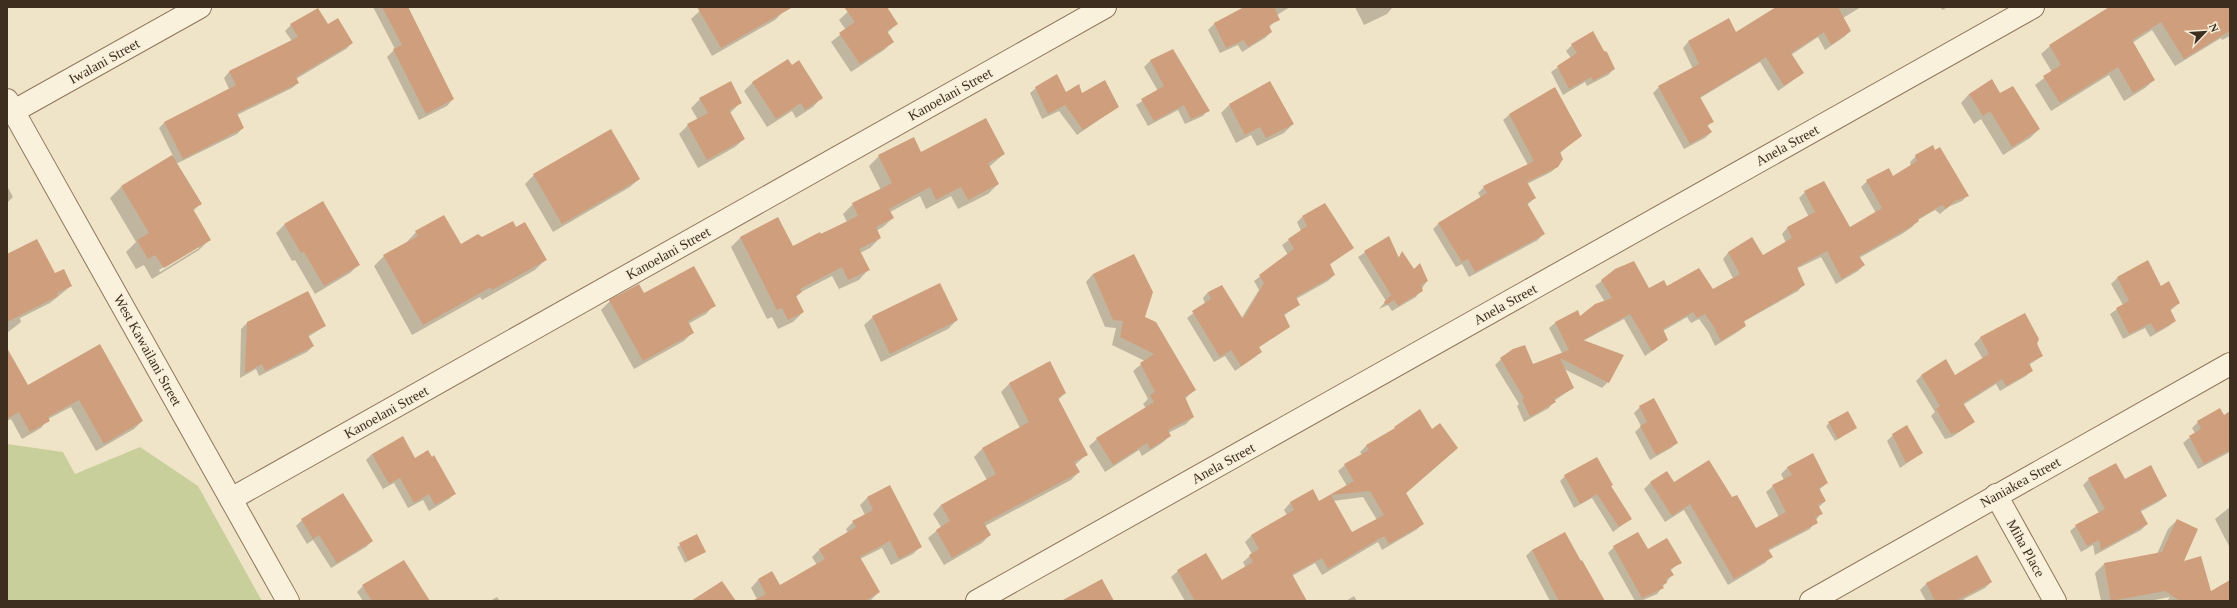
<svg xmlns="http://www.w3.org/2000/svg" width="2237" height="608" viewBox="0 0 2237 608" font-family="Georgia,serif">
<rect width="100%" height="100%" fill="#f0e4c8"/>
<polygon fill="#c9cf9b" points="7,444 63,452 75,474 140,447 198,486 262,601 7,601"/>
<g fill="#0003" fill-rule="evenodd">
<polygon points="373,7 408,7 453,99 447,106 419,120 387,57 395,49"/>
<polygon points="704,7 781,7 783,12 775,20 712,56 691,19"/>
<polygon points="853,7 886,7 897,24 887,33 893,42 884,50 851,72 831,42 846,30 839,20"/>
<polygon points="1246,7 1290,7 1277,15 1278,19 1269,27 1271,32 1265,38 1242,52 1238,45 1220,53 1208,30 1214,24"/>
<polygon points="1355,7 1392,7 1392,8 1387,14 1364,25"/>
<polygon points="1778,7 1861,7 1843,18 1850,31 1844,37 1825,50 1818,37 1791,55 1803,73 1778,91 1760,62 1700,98 1712,121 1707,127 1711,132 1705,138 1684,149 1653,93 1659,87 1693,69 1683,48 1688,42 1736,34"/>
<polygon points="1941,7 1948,7 1942,10"/>
<polygon points="2112,7 2230,7 2230,36 2222,40 2221,38 2175,66 2152,30 2132,43 2154,80 2145,88 2124,101 2109,75 2051,111 2035,85 2052,72 2041,54 2050,46"/>
<path d="M291 25H328L352 43 346 49 296 79 298 83 292 88 237 115 243 128 237 134 176 164 200 204 193 211 210 239 199 250 152 279 144 265 136 269 126 252 136 242 110 198 121 187 173 156 159 128 164 123 229 89 224 78 229 72 292 41 285 31ZM199 246V248L160 272 159 270Z"/>
<polygon points="1593,33 1614,69 1608,75 1587,86 1585,82 1563,95 1551,72 1571,58 1566,51 1572,45"/>
<polygon points="1173,51 1208,110 1203,116 1185,124 1178,110 1148,126 1136,105 1158,91 1144,67 1150,61"/>
<polygon points="753,82 821,98 813,107 796,118 792,111 767,127 744,91"/>
<polygon points="1036,88 1065,93 1082,94 1117,107 1077,135 1059,111 1042,119 1030,93"/>
<polygon points="1555,88 1581,135 1560,153 1558,166 1551,172 1527,184 1535,198 1527,205 1543,234 1538,240 1469,277 1462,264 1456,267 1433,229 1439,223 1481,198 1478,193 1484,187 1528,165 1503,120 1509,115"/>
<polygon points="1969,94 2000,95 2039,129 2030,138 2003,155 1981,119 1974,124 1961,103"/>
<polygon points="700,99 741,102 730,113 744,139 735,147 698,168 679,134 688,125 698,120 691,108"/>
<polygon points="1229,105 1293,124 1284,133 1257,146 1251,135 1236,143 1221,113"/>
<polygon points="921,153 1004,154 989,167 998,184 988,194 958,209 951,196 926,209 920,196 890,212 893,218 883,227 876,231 880,238 870,248 860,253 868,270 859,280 839,289 832,276 801,292 795,298 803,312 793,322 778,329 772,317 767,319 731,247 740,238 792,247 847,222 843,214 853,204 881,190 869,166 879,156"/>
<polygon points="1916,156 1968,195 1962,201 1948,207 1940,214 1935,210 1918,220 1912,227 1902,234 1859,258 1864,265 1858,271 1836,284 1821,257 1796,269 1803,285 1798,291 1743,322 1745,326 1739,331 1715,346 1709,333 1699,319 1691,323 1687,317 1663,331 1667,340 1645,356 1624,319 1583,341 1608,382 1602,388 1564,369 1573,388 1554,401 1549,408 1524,422 1517,406 1519,404 1495,365 1501,359 1533,365 1562,353 1549,328 1555,323 1577,312 1580,317 1605,302 1595,286 1616,270 1648,290 1667,287 1712,290 1733,278 1723,259 1728,253 1752,238 1762,256 1786,243 1782,234 1787,228 1809,217 1799,198 1805,192 1849,228 1876,213 1861,187 1867,181 1893,178 1911,166 1910,162"/>
<polygon points="534,175 639,179 630,187 553,232 525,184"/>
<polygon points="7,186 13,197 7,203"/>
<polygon points="322,202 359,264 350,273 315,294 295,260 292,261 276,233 284,225"/>
<polygon points="1302,217 1352,248 1329,265 1334,275 1328,281 1296,299 1299,305 1283,316 1289,327 1258,348 1260,352 1255,357 1235,371 1225,356 1214,362 1187,318 1205,304 1203,298 1208,292 1241,319 1259,290 1254,281 1288,255 1282,245 1301,231 1297,222"/>
<polygon points="516,228 545,260 535,270 482,300 480,297 412,335 374,266 384,256 406,243 416,232 460,245"/>
<polygon points="1388,237 1398,258 1402,253 1414,270 1427,281 1416,297 1392,311 1388,305 1379,309 1386,301 1358,257"/>
<polygon points="7,255 71,286 50,303 20,318 21,322 7,333"/>
<polygon points="2148,262 2161,287 2179,303 2170,311 2175,321 2169,326 2150,337 2145,328 2123,339 2110,314 2123,305 2111,284 2117,278"/>
<polygon points="1093,274 1144,318 1194,390 1185,399 1193,417 1186,424 1168,433 1170,436 1162,443 1142,456 1139,450 1105,472 1089,446 1097,439 1146,408 1143,404 1148,399 1133,371 1145,361 1112,345 1116,328 1105,327 1086,282"/>
<polygon points="644,294 714,305 706,314 688,324 692,333 684,341 634,369 601,310 610,301"/>
<polygon points="2025,314 2042,356 2029,365 2032,370 2026,376 2000,391 1996,384 1963,405 1974,422 1952,437 1945,439 1931,416 1935,412 1916,381 1921,376 1955,376 1983,359 1974,344 1980,338"/>
<polygon points="873,317 957,320 948,329 881,362 864,325"/>
<polygon points="247,323 325,326 308,337 313,346 307,352 259,376 256,369 240,378 241,329"/>
<polygon points="99,345 142,421 134,429 96,451 71,407 48,419 41,428 22,439 11,419 7,421 7,373 27,386"/>
<polygon points="1049,363 1065,393 1058,400 1087,454 1075,465 1079,472 1071,480 985,526 990,535 982,543 944,565 928,538 941,527 933,514 941,505 987,480 974,457 982,449 1020,428 1001,392 1009,384"/>
<polygon points="1640,407 1677,443 1671,448 1650,460 1635,432 1641,426 1634,413"/>
<path d="M1420 411 1432 430 1457 448 1406 493 1423 524 1416 530 1382 550 1378 542 1322 575 1315 563 1292 576 1299 601H1185L1171 577 1178 571 1222 582 1246 568 1243 562 1252 554 1245 542 1251 536 1287 515 1284 510 1290 503 1312 490 1319 502 1347 486 1338 471 1345 465 1362 455 1360 452 1366 446 1389 433ZM1363 497 1377 520 1352 534 1333 501Z"/>
<polygon points="2230,412 2230,452 2198,469 2183,443 2195,433 2192,428 2198,422 2224,416"/>
<polygon points="1829,423 1856,428 1835,441 1826,426"/>
<polygon points="1893,435 1922,453 1900,468 1887,441"/>
<polygon points="372,454 415,459 455,493 449,499 429,511 423,500 408,508 394,483 383,489 366,460"/>
<polygon points="1788,467 1827,483 1819,490 1825,501 1818,508 1821,513 1810,529 1768,551 1771,556 1765,563 1728,585 1684,510 1665,522 1644,489 1651,482 1674,483 1732,499 1756,529 1779,517 1766,492 1773,486 1784,480 1781,474"/>
<polygon points="1565,476 1612,485 1610,487 1630,519 1613,532 1592,498 1574,508 1560,481"/>
<polygon points="2089,479 2124,481 2166,496 2160,501 2140,512 2147,524 2141,530 2095,555 2093,545 2081,552 2070,531 2076,526 2099,513 2083,485"/>
<polygon points="889,486 920,547 913,554 891,565 882,548 860,559 879,592 871,600 750,601 757,599 751,588 758,580 772,573 780,587 817,565 812,557 820,549 848,533 846,529 853,522 865,515 860,505 867,498"/>
<polygon points="2230,507 2230,548 2215,519"/>
<polygon points="302,520 372,541 366,547 331,568 313,540 307,544 296,526"/>
<polygon points="2177,520 2182,562 2198,601 2167,601 2170,597 2149,601 2101,601 2095,573 2104,564 2157,554 2168,529"/>
<polygon points="1638,533 1647,550 1680,562 1670,571 1672,575 1657,594 1641,601 1635,601 1608,553 1614,547"/>
<polygon points="1564,534 1602,601 1550,601 1526,556 1532,550"/>
<polygon points="696,535 705,551 685,563 677,547"/>
<polygon points="1977,557 1991,582 1985,588 1964,599 1965,601 1926,601 1920,590 1926,584"/>
<polygon points="363,586 426,601 363,601 357,592"/>
<polygon points="1354,596 1357,601 1346,601"/>
<polygon points="497,597 500,601 490,601"/>
</g>
<g fill="#cf9f7d" fill-rule="evenodd">
<polygon points="382,7 408,7 454,99 426,114 393,49 402,45"/>
<polygon points="697,7 793,7 721,48"/>
<polygon points="844,7 887,7 898,24 887,31 894,42 860,64 839,33 855,22"/>
<polygon points="1244,7 1274,7 1280,20 1269,25 1272,32 1248,47 1244,40 1226,48 1214,23"/>
<polygon points="1776,7 1838,7 1851,31 1831,45 1824,32 1791,53 1804,73 1784,86 1766,57 1700,97 1714,122 1707,125 1712,132 1690,144 1658,86 1699,64 1688,41 1729,18 1736,32"/>
<polygon points="2109,7 2230,7 2230,31 2184,59 2161,22 2132,40 2155,80 2133,93 2118,67 2060,103 2043,76 2061,65 2049,45"/>
<polygon points="318,8 328,24 338,18 353,43 296,77 299,83 237,113 244,128 183,159 164,122 236,85 229,71 298,37 290,24"/>
<polygon points="1593,31 1604,51 1607,52 1615,69 1593,81 1591,77 1569,89 1557,66 1577,53 1571,44"/>
<polygon points="1173,49 1210,111 1191,119 1184,105 1154,121 1141,99 1164,86 1150,60"/>
<polygon points="788,59 792,65 799,60 823,98 805,110 801,103 776,119 752,82"/>
<polygon points="1057,74 1066,92 1079,84 1082,93 1105,80 1119,107 1083,130 1065,105 1048,114 1035,87"/>
<polygon points="1992,79 2000,93 2013,86 2040,129 2012,147 1990,111 1983,116 1969,94"/>
<polygon points="731,81 742,103 729,110 745,139 707,160 687,124 708,113 699,98"/>
<polygon points="1270,81 1294,124 1266,138 1260,127 1245,135 1229,104"/>
<polygon points="1555,87 1582,136 1560,152 1563,159 1558,167 1527,182 1536,198 1527,203 1545,234 1475,272 1468,259 1462,262 1438,223 1487,193 1483,186 1534,161 1509,114"/>
<polygon points="986,118 1005,154 988,163 999,184 968,200 961,187 936,200 930,187 889,209 894,218 876,227 881,238 859,249 870,270 848,280 842,267 800,289 802,292 796,296 804,312 788,320 782,308 777,310 740,237 778,217 793,246 820,232 821,234 858,216 852,203 892,183 878,155 914,137 921,152"/>
<polygon points="611,129 640,179 562,224 533,174"/>
<polygon points="1933,145 1935,150 1940,147 1969,196 1955,201 1946,209 1942,205 1918,219 1919,221 1909,228 1859,256 1865,265 1842,279 1827,251 1797,267 1805,285 1744,321 1746,326 1721,341 1714,327 1705,314 1697,318 1693,312 1663,329 1668,340 1652,351 1630,314 1583,340 1624,355 1609,383 1560,358 1574,388 1554,399 1556,402 1530,417 1522,399 1524,398 1500,358 1513,349 1525,345 1533,364 1569,350 1555,322 1578,310 1580,316 1595,304 1612,298 1601,280 1615,269 1634,261 1649,288 1664,280 1667,286 1699,268 1713,289 1740,274 1728,252 1752,237 1763,255 1792,238 1787,227 1815,212 1804,191 1824,181 1850,227 1882,208 1866,180 1889,168 1893,176 1917,161 1915,155"/>
<polygon points="172,155 202,204 193,209 211,240 164,268 155,255 148,259 137,240 149,233 121,186"/>
<polygon points="323,201 360,265 324,286 304,252 301,253 284,224"/>
<polygon points="1325,203 1354,248 1330,264 1335,275 1296,297 1300,305 1284,314 1290,327 1259,347 1262,352 1241,366 1231,350 1220,357 1192,311 1211,299 1208,292 1222,285 1243,319 1264,283 1259,275 1294,249 1288,239 1307,226 1302,216"/>
<polygon points="444,215 461,244 478,234 482,237 513,221 516,227 525,222 547,260 492,290 491,287 423,325 383,255 418,236 415,231"/>
<polygon points="1389,236 1399,258 1402,251 1414,269 1420,263 1428,281 1421,285 1423,291 1398,306 1394,300 1386,305 1384,302 1391,295 1364,251"/>
<polygon points="37,239 55,273 64,269 72,286 57,293 58,296 7,322 7,254"/>
<polygon points="1134,254 1153,292 1145,317 1156,322 1196,390 1185,397 1194,417 1168,430 1171,436 1150,449 1147,443 1113,465 1096,438 1154,402 1150,395 1155,392 1140,363 1154,354 1120,337 1123,321 1113,320 1093,274"/>
<polygon points="2148,260 2161,286 2169,281 2180,303 2170,309 2176,321 2156,332 2151,323 2129,334 2116,308 2129,301 2117,277"/>
<polygon points="694,266 716,306 688,321 694,333 643,361 609,300 639,284 644,293"/>
<polygon points="940,283 958,320 890,354 872,316"/>
<polygon points="308,291 326,326 308,335 314,346 265,371 262,364 245,373 247,322"/>
<polygon points="2025,313 2039,339 2037,344 2043,356 2029,363 2033,371 2006,386 2002,379 1963,403 1975,422 1959,432 1951,434 1936,409 1940,406 1921,375 1946,359 1955,375 1989,354 1980,337"/>
<polygon points="100,344 143,421 104,444 79,400 48,417 50,421 30,432 19,412 7,419 7,348 28,385"/>
<polygon points="1050,361 1066,393 1058,398 1088,455 1074,462 1080,472 984,523 991,535 952,558 936,530 950,521 941,505 996,474 982,448 1029,422 1009,383"/>
<polygon points="1654,398 1678,443 1656,455 1640,426 1647,422 1639,406"/>
<polygon points="2220,408 2224,415 2230,411 2230,450 2204,464 2189,436 2201,429 2197,421"/>
<path d="M1420 409 1432 429 1440 423 1458 448 1406 493 1424 524 1389 544 1384 536 1328 569 1322 558 1292 574 1307 601H1195L1177 570 1206 553 1222 580 1253 562 1249 555 1259 549 1251 535 1294 510 1290 502 1313 489 1319 501 1354 481 1344 464 1369 450 1366 445 1395 428 1394 427ZM1370 491 1384 515 1352 532 1331 495Z"/>
<polygon points="1848,411 1857,428 1838,439 1828,422"/>
<polygon points="1907,425 1923,453 1906,463 1892,434"/>
<polygon points="403,436 415,458 428,450 432,457 434,455 456,494 435,505 429,494 414,503 400,478 389,484 372,454"/>
<polygon points="1813,453 1828,483 1819,488 1826,501 1818,505 1823,514 1815,517 1818,523 1768,549 1773,557 1734,579 1690,504 1672,516 1650,482 1667,471 1674,482 1709,460 1732,497 1737,495 1756,528 1786,512 1772,485 1792,475 1787,467"/>
<polygon points="1597,457 1613,485 1611,486 1632,519 1619,527 1597,494 1580,504 1564,475"/>
<polygon points="2116,463 2125,479 2151,465 2167,496 2140,510 2148,524 2101,550 2099,540 2087,546 2075,525 2105,509 2088,478"/>
<polygon points="890,485 922,547 899,559 890,541 860,557 880,592 865,601 753,601 766,594 758,579 772,571 780,585 825,559 819,549 856,527 852,521 873,510 867,497"/>
<polygon points="343,493 373,541 337,563 319,535 313,539 301,519"/>
<polygon points="2177,519 2198,529 2184,561 2201,556 2211,591 2230,580 2230,601 2180,601 2165,591 2111,601 2104,563 2162,552"/>
<polygon points="1565,532 1581,561 1582,560 1605,601 1559,601 1532,550"/>
<polygon points="1638,532 1648,549 1667,538 1682,563 1670,569 1674,575 1666,579 1667,583 1662,585 1664,588 1642,598 1613,546"/>
<polygon points="697,534 706,552 688,561 679,543"/>
<polygon points="1977,555 1992,582 1956,601 1935,601 1926,583"/>
<polygon points="404,560 430,601 372,601 362,585"/>
<polygon points="1102,579 1114,601 1061,601"/>
<polygon points="722,581 736,601 691,601"/>
</g>
<g fill="none" stroke-linecap="round" stroke-linejoin="round">
<defs>
<g id="minor">
<polyline points="1996,495 2055,601"/>
<polyline points="231,499 1105,7"/>
<polyline points="977,601 2033,7"/>
<polyline points="1811,601 2230,364"/>
</g>
<g id="tertiary">
<polyline points="7,100 288,601"/>
<polyline points="14,111 200,7"/>
</g>
</defs>
<use href="#minor" stroke="#8d765c" stroke-width="24"/>
<use href="#tertiary" stroke="#8d765c" stroke-width="24"/>
<use href="#minor" stroke="#faf1dc" stroke-width="22"/>
<use href="#tertiary" stroke="#faf1dc" stroke-width="22"/>
</g>
<g text-anchor="middle" stroke-width="3" stroke-linejoin="round" paint-order="stroke">
<g font-size="14" fill="#3d2e20" stroke="#f7eed8">
<text transform="translate(104 61) rotate(-29)" y="5">Iwalani Street</text>
<text transform="translate(950 94) rotate(-29)" y="5">Kanoelani Street</text>
<text transform="translate(1787 145) rotate(-29)" y="5">Anela Street</text>
<text transform="translate(668 253) rotate(-29)" y="5">Kanoelani Street</text>
<text transform="translate(1505 304) rotate(-29)" y="5">Anela Street</text>
<text transform="translate(148 350) rotate(61)" y="5">West Kawailani Street</text>
<text transform="translate(386 412) rotate(-29)" y="5">Kanoelani Street</text>
<text transform="translate(1223 463) rotate(-29)" y="5">Anela Street</text>
<text transform="translate(2020 482) rotate(-29)" y="5">Naniakea Street</text>
<text transform="translate(2026 548) rotate(61)" y="5">Miha Place</text>
</g>
</g>
<rect width="2237" height="608" fill="none" stroke="#3d2e20" stroke-width="16"/>
<g transform="translate(2205 32) rotate(65)" stroke="#f7eed8" stroke-width="3" paint-order="stroke">
<path d="M0-3L7 15L0 10L-7 15Z" fill="#3d2e20"/>
<text y="-6" font-size="11" font-weight="bold" text-anchor="middle" fill="#3d2e20">N</text>
</g>
</svg>
